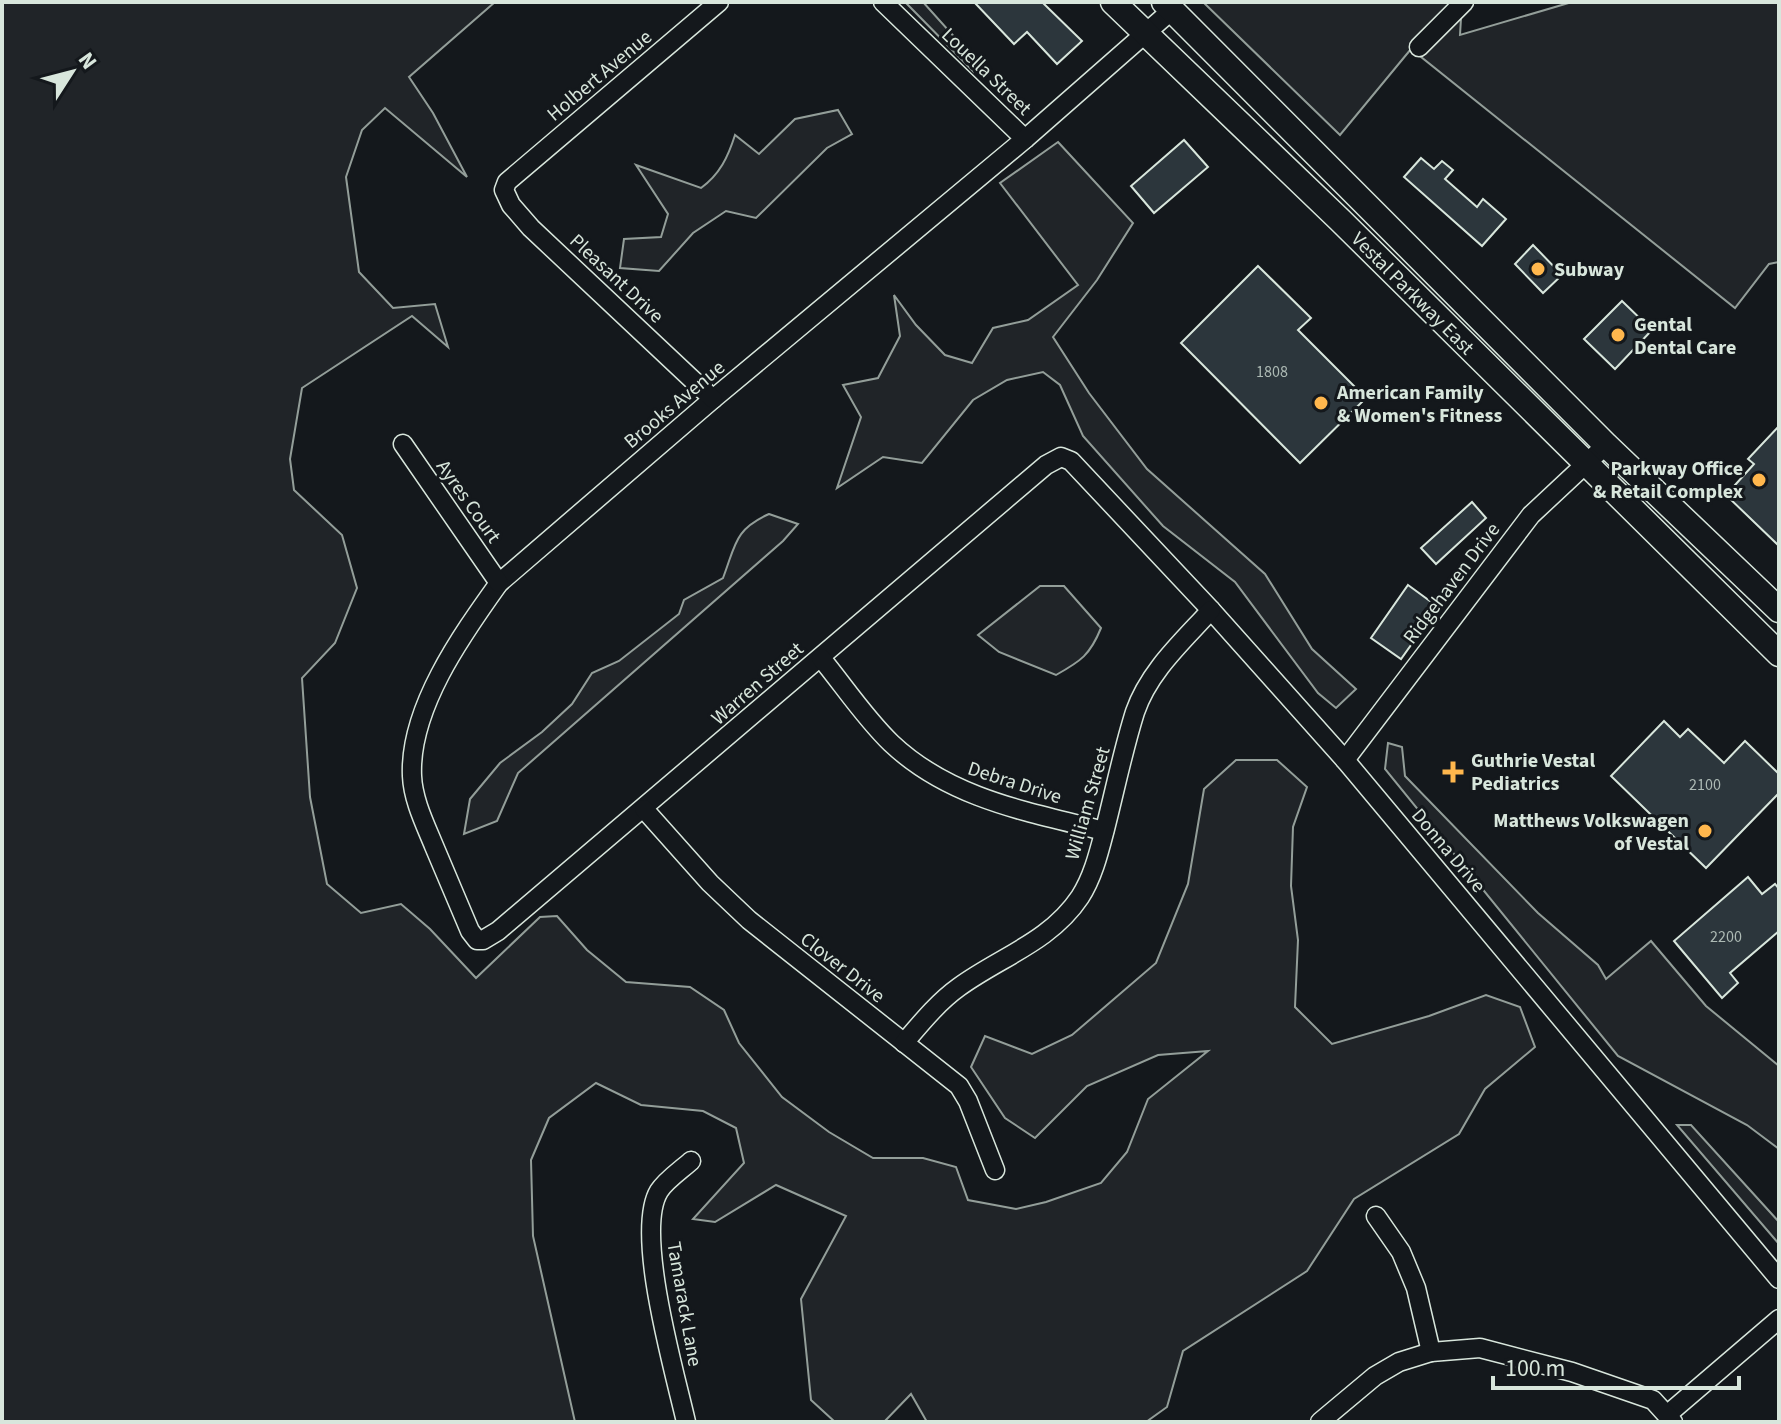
<svg xmlns="http://www.w3.org/2000/svg" width="1781" height="1424" viewBox="0 0 1781 1424" font-family="'Source Sans 3',sans-serif">
<rect width="100%" height="100%" fill="#14181c"/>
<g fill="#202428" stroke="#939e99" stroke-width="2">
<polygon points="2,2 495,2 409,77 433,113 467,177 385,108 362,130 346,177 359,272 393,308 435,304 448,347 412,316 302,388 290,459 294,490 342,535 357,588 335,643 302,678 310,797 327,884 361,913 401,904 430,929 476,978 540,917 557,916 587,950 626,982 690,987 724,1010 739,1043 782,1097 829,1132 873,1158 923,1158 956,1167 968,1200 1016,1209 1046,1202 1101,1183 1127,1152 1148,1099 1208,1051 1158,1055 1087,1086 1035,1138 1005,1118 971,1067 985,1036 1032,1054 1072,1035 1156,963 1188,884 1204,789 1236,760 1277,760 1307,787 1293,827 1291,886 1298,940 1295,1007 1332,1044 1429,1016 1486,995 1520,1007 1535,1047 1485,1089 1459,1134 1354,1199 1307,1271 1183,1351 1167,1407 1146,1422 927,1422 911,1394 884,1422 835,1422 811,1400 801,1299 846,1216 776,1185 715,1222 693,1219 744,1163 736,1128 703,1111 641,1105 596,1083 549,1118 531,1160 533,1236 575,1422 2,1422"/>
<polygon points="905,2 923,2 967,51 972,70"/>
<polygon points="1203,2 1462,2 1460,35 1572,2 1779,2 1779,262 1769,264 1735,308 1411,49 1340,135"/>
<path d="M838 110 852 134 827 148 756 218 726 211 693 233 659 271 620 268 624 239 661 237 668 214 636 165 701 188C720 174 728 157 735 135L759 154 795 119Z"/>
<polygon points="1058,142 1133,223 1097,280 1053,337 1089,393 1147,469 1265,574 1312,649 1356,689 1336,708 1318,693 1235,582 1163,526 1083,436 1060,385 1043,372 1007,380 973,400 922,463 883,457 837,488 861,417 843,385 878,378 900,336 894,295 916,325 945,355 972,363 993,328 1028,320 1078,285 1000,183"/>
<path d="M769 514 798 524 783 541 518 773 497 821 464 834 470 799 500 763 542 732 572 704 592 673 619 661 679 614 684 600 723 578C736 544 734 530 769 514Z"/>
<path d="M1040 586H1064L1101 628C1090 655 1081 661 1056 675L999 652 978 635Z"/>
<polygon points="1388,743 1402,747 1405,776 1538,913 1598,965 1606,979 1651,941 1706,1006 1779,1066 1779,1149 1747,1125 1618,1056 1385,769"/>
<polygon points="1677,1125 1691,1125 1779,1222 1779,1244"/>
</g>
<g fill="#2c363c" stroke="#d8e6dc" stroke-width="2">
<polygon points="974,2 1042,2 1082,41 1057,64 1027,32 1014,44"/>
<polygon points="1184,140 1208,167 1154,213 1131,186"/>
<polygon points="1421,158 1434,169 1442,161 1453,170 1445,179 1477,207 1483,199 1506,219 1482,246 1404,177"/>
<polygon points="1533,245 1562,275 1543,293 1515,264"/>
<polygon points="1258,266 1311,318 1298,330 1366,398 1300,463 1181,343"/>
<polygon points="1622,301 1652,330 1615,369 1584,339"/>
<polygon points="1779,426 1779,542 1777,544 1726,495 1754,464 1748,459"/>
<polygon points="1472,502 1486,518 1436,564 1421,548"/>
<polygon points="1408,585 1438,607 1401,659 1371,638"/>
<polygon points="1664,721 1680,737 1688,729 1724,763 1745,741 1779,774 1779,793 1706,868 1611,776"/>
<polygon points="1748,877 1762,894 1775,884 1779,889 1779,931 1730,973 1738,983 1722,998 1674,941"/>
</g>
<g fill="none" stroke-linecap="round" stroke-linejoin="round">
<defs>
<g id="minor">
<polyline points="883,2 1025,139"/>
<path d="M1172 10 1025 139 713 399 499 583C461 636 409 709 412 776 413 800 425 824 434 846 446 874 458 903 470 931L477 940H483L498 931 1046 465 1061 457 1071 461 1211 610 1345 760 1779 1279"/>
<polyline points="1419,47 1464,2"/>
<polyline points="713,399 531,228 511,205 504,190 507,182 719,2"/>
<polyline points="403,444 499,583"/>
<path d="M821 658C844 686 865 718 891 743 950 799 1029 812 1104 831"/>
<polyline points="1345,760 1531,515 1606,445"/>
<polyline points="644,809 710,883 749,920 959,1086 968,1101 995,1170"/>
<path d="M904 1043C921 1023 938 1002 959 987 1000 957 1050 942 1080 897 1093 877 1099 852 1105 829 1115 790 1123 750 1135 712 1149 671 1183 641 1211 610"/>
<polyline points="1376,1216 1401,1252 1416,1288 1431,1352"/>
<polyline points="1668,1414 1779,1319"/>
<path d="M686 1422C675 1373 634 1232 659 1191 666 1180 681 1170 691 1161"/>
<polyline points="1320,1422 1375,1376 1399,1362 1431,1352 1480,1348 1572,1372 1653,1400 1673,1422"/>
</g>
<g id="major">
<polyline points="1113,2 1340,220 1779,654"/>
<polyline points="1164,2 1606,445 1779,610"/>
</g>
</defs>
<use href="#minor" stroke="#d8e6dc" stroke-width="21"/>
<use href="#major" stroke="#d8e6dc" stroke-width="27"/>
<use href="#minor" stroke="#14181c" stroke-width="18"/>
<use href="#major" stroke="#14181c" stroke-width="24"/>
</g>
<g fill="#ffb74d" stroke="#14181c" stroke-width="3">
<circle cx="1538" cy="269" r="8"/>
<circle cx="1618" cy="335" r="8"/>
<circle cx="1321" cy="403" r="8"/>
<circle cx="1759" cy="480" r="8"/>
<path d="M1449 760h8v8h8v8h-8v8h-8v-8h-8v-8h8z"/>
<circle cx="1705" cy="831" r="8"/>
</g>
<g text-anchor="middle" stroke-width="6" stroke-linejoin="round" paint-order="stroke">
<g font-size="16" fill="#adbab4">
<text x="1272" y="377">1808</text>
<text x="1705" y="790">2100</text>
<text x="1726" y="942">2200</text>
</g>
<g font-size="20" fill="#d8e6dc" stroke="#14181c">
<text transform="translate(987 71) rotate(44)" y="7">Louella Street</text>
<text transform="translate(599 75) rotate(-40)" y="7">Holbert Avenue</text>
<text transform="translate(617 278) rotate(43)" y="7">Pleasant Drive</text>
<text transform="translate(1413 293) rotate(45)" y="7">Vestal Parkway East</text>
<text transform="translate(674 404) rotate(-40)" y="7">Brooks Avenue</text>
<text transform="translate(469 501) rotate(55)" y="7">Ayres Court</text>
<text transform="translate(1451 583) rotate(-53)" y="7">Ridgehaven Drive</text>
<text transform="translate(757 683) rotate(-41)" y="7">Warren Street</text>
<text transform="translate(1015 782) rotate(18)" y="7">Debra Drive</text>
<text transform="translate(1087 803) rotate(-74)" y="7">William Street</text>
<text transform="translate(1449 850) rotate(50)" y="7">Donna Drive</text>
<text transform="translate(843 967) rotate(38)" y="7">Clover Drive</text>
<text transform="translate(685 1304) rotate(80)" y="7">Tamarack Lane</text>
</g>
<g font-size="20" font-weight="bold" fill="#d8e6dc" stroke="#14181c" text-anchor="start">
<text x="1554" y="276">Subway</text>
<text x="1634" y="331">Gental<tspan x="1634" dy="23">Dental Care</tspan></text>
<text x="1337" y="399">American Family<tspan x="1337" dy="23">&amp; Women's Fitness</tspan></text>
<text x="1743" y="475" text-anchor="end">Parkway Office<tspan x="1743" dy="23">&amp; Retail Complex</tspan></text>
<text x="1471" y="767">Guthrie Vestal<tspan x="1471" dy="23">Pediatrics</tspan></text>
<text x="1689" y="827" text-anchor="end">Matthews Volkswagen<tspan x="1689" dy="23">of Vestal</tspan></text>
</g>
</g>
<rect width="1781" height="1424" fill="none" stroke="#d8e6dc" stroke-width="8"/>
<g transform="translate(72 72) rotate(54)" stroke="#14181c" stroke-width="6" paint-order="stroke">
<path d="M0-6L14 30L0 20L-14 30Z" fill="#d8e6dc"/>
<text y="-12" font-size="22" font-weight="bold" text-anchor="middle" fill="#d8e6dc">N</text>
</g>
<path d="M1493 1376v12h246v-12" fill="none" stroke="#d8e6dc" stroke-width="4"/>
<text x="1505" y="1376" font-size="24" fill="#d8e6dc" stroke="#14181c" stroke-width="6" paint-order="stroke">100 m</text>
</svg>
